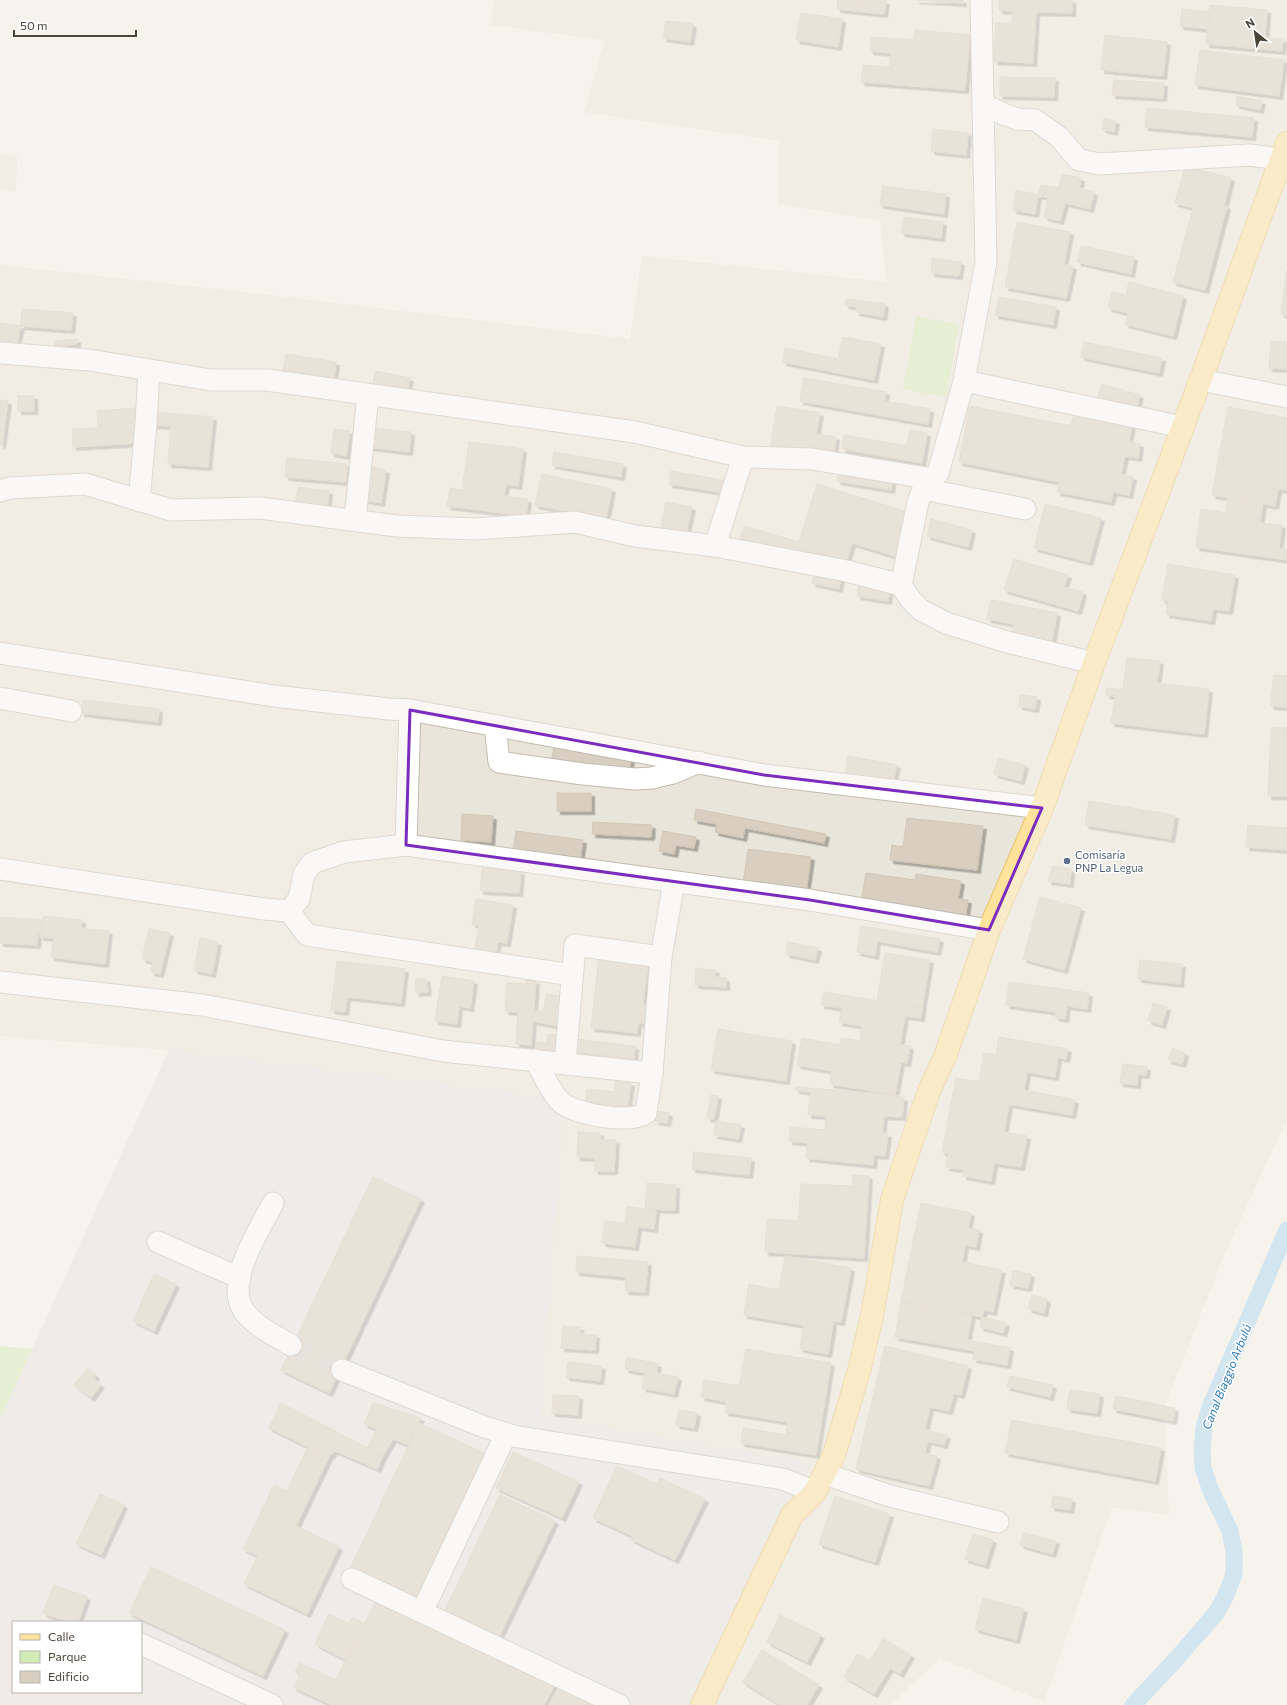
<svg xmlns="http://www.w3.org/2000/svg" width="1287" height="1705" viewBox="0 0 1287 1705" font-family="Commissioner,sans-serif">
<defs>
<filter id="shadow"><feDropShadow dx="3.5" dy="3.5" stdDeviation="0" flood-color="#0004"/></filter>
</defs>
<rect width="100%" height="100%" fill="#f6f3ec"/>
<g fill="#eae5da">
<polygon points="494,0 1287,0 1287,1118 1225,1253 1164,1407 1169,1515 1112,1507 1044,1702 940,1658 891,1705 695,1705 813,1463 540,1416 564,1099 169,1050 0,1036 0,265 269,295 630,339 642,256 886,282 880,220 778,204 779,141 584,112 605,40 491,25"/>
<polygon points="0,154 17,156 16,191 0,189"/>
</g>
<path fill="#e6e2dd" fill-rule="evenodd" d="M169 1050 565 1099 540 1416 813 1463 695 1705H0V1419ZM13 1622H141V1692H13Z"/>
<g fill="#d2eab5">
<polygon points="916,317 959,324 946,397 903,389"/>
<polygon points="0,1346 32,1349 0,1419"/>
</g>
<polygon fill="#e5e3e0" points="421,1334 461,1343 448,1398 407,1388"/>
<g fill="none" stroke-linecap="round" stroke-linejoin="round">
<polyline stroke="#a9d4f2" stroke-width="17" points="1133,1705 1178,1657 1217,1612 1226,1595 1234,1574 1234,1551 1230,1531 1211,1491 1203,1468 1202,1449 1204,1427 1211,1405 1287,1230"/>
</g>
<g fill="#d8cfc1" stroke="#d3c7b4" filter="url(#shadow)">
<polygon points="838,0 886,1 884,14 837,9"/>
<polygon points="916,0 963,0 963,3"/>
<polygon points="999,0 1072,0 1072,13 1036,12 1033,63 994,61 996,23 1012,24 1012,11 999,10"/>
<polygon points="1210,5 1267,10 1265,38 1283,39 1282,51 1206,44"/>
<polygon points="1182,9 1210,12 1208,29 1180,26"/>
<polygon points="801,13 842,19 838,47 796,40"/>
<polygon points="666,21 693,24 690,42 663,38"/>
<polygon points="915,30 970,35 965,90 861,82 863,65 890,67 891,53 870,51 871,37 914,40"/>
<polygon points="1105,35 1167,42 1163,76 1101,70"/>
<polygon points="1200,50 1284,60 1279,96 1195,85"/>
<polygon points="1000,77 1055,78 1054,97 1000,96"/>
<polygon points="1114,80 1164,83 1163,98 1112,95"/>
<polygon points="1237,96 1262,101 1260,110 1236,105"/>
<polygon points="1147,108 1254,118 1252,137 1145,127"/>
<polygon points="1104,118 1116,121 1114,132 1102,129"/>
<polygon points="933,129 968,133 966,155 931,151"/>
<polygon points="1185,166 1231,178 1224,206 1227,206 1205,290 1173,282 1193,208 1175,203"/>
<polygon points="1062,174 1081,178 1079,188 1094,192 1090,209 1065,203 1060,221 1044,217 1048,198 1038,195 1041,185 1059,188"/>
<polygon points="883,186 946,194 944,214 880,205"/>
<polygon points="1016,190 1038,195 1035,214 1013,210"/>
<polygon points="904,217 943,222 941,238 901,233"/>
<polygon points="1017,222 1070,232 1064,264 1073,266 1066,298 1005,287"/>
<polygon points="1081,246 1134,257 1131,274 1077,262"/>
<polygon points="932,258 961,262 959,276 931,273"/>
<polygon points="1287,270 1287,315 1281,314"/>
<polygon points="1129,282 1183,296 1173,336 1125,324 1128,313 1108,308 1112,292 1126,295"/>
<polygon points="999,297 1056,307 1053,325 995,315"/>
<polygon points="846,299 885,304 883,317 856,312 857,307 845,305"/>
<polygon points="22,309 73,313 71,330 21,326"/>
<polygon points="0,323 21,326 16,346 0,343"/>
<polygon points="843,337 881,344 874,380 783,362 785,348 838,359"/>
<polygon points="77,339 77,344 55,347 55,341"/>
<polygon points="1271,341 1287,342 1287,369 1269,368"/>
<polygon points="1084,342 1162,358 1159,373 1081,357"/>
<polygon points="286,354 336,362 334,378 283,370"/>
<polygon points="375,371 410,378 407,392 373,385"/>
<polygon points="804,378 886,392 884,401 930,409 928,424 800,401"/>
<polygon points="1102,384 1140,395 1135,414 1096,403"/>
<rect x="18" y="396" width="16" height="15"/>
<polygon points="0,400 8,401 2,445 0,445"/>
<polygon points="777,406 820,413 816,434 836,437 833,459 770,449"/>
<polygon points="970,406 1071,426 1074,413 1132,424 1129,441 1140,444 1138,458 1125,456 1121,474 1133,477 1129,495 1113,492 1111,502 1057,492 1059,482 959,462"/>
<polygon points="1228,407 1287,418 1287,490 1278,489 1275,506 1212,495"/>
<polygon points="137,408 139,443 73,447 73,429 98,428 97,411"/>
<polygon points="152,412 213,417 208,467 168,464 171,426 151,425"/>
<polygon points="371,428 411,432 409,452 369,447"/>
<polygon points="334,429 350,431 346,456 331,453"/>
<polygon points="910,430 927,433 922,463 842,449 844,435 907,446"/>
<polygon points="469,442 523,449 518,486 506,484 504,496 528,499 526,516 447,506 450,488 462,490"/>
<polygon points="554,452 623,464 621,477 552,465"/>
<polygon points="287,458 347,464 346,482 285,477"/>
<polygon points="369,467 386,470 381,503 364,500"/>
<polygon points="839,468 893,477 891,490 837,481"/>
<polygon points="671,471 728,481 726,493 669,484"/>
<polygon points="542,474 612,489 606,519 535,505"/>
<polygon points="817,484 914,514 901,558 852,543 845,567 739,543 744,526 799,542"/>
<polygon points="298,487 329,491 327,509 295,505"/>
<polygon points="1228,498 1263,503 1260,523 1282,525 1279,548 1287,550 1287,560 1196,547 1201,509 1226,513"/>
<polygon points="666,502 692,507 685,538 660,533"/>
<polygon points="1045,504 1101,518 1089,562 1034,548"/>
<polygon points="931,519 972,530 968,547 927,536"/>
<polygon points="1014,559 1068,575 1064,587 1083,592 1078,611 1004,590"/>
<polygon points="1168,564 1235,575 1229,611 1213,609 1211,621 1166,614 1168,601 1162,600"/>
<polygon points="815,570 841,576 839,589 812,583"/>
<polygon points="859,583 890,588 888,601 857,596"/>
<polygon points="991,600 1057,613 1051,646 1011,639 1014,624 987,619"/>
<polygon points="1127,658 1160,661 1157,683 1209,689 1204,734 1111,723 1115,696 1106,695 1107,688 1123,690"/>
<polygon points="1274,675 1287,676 1287,707 1270,706"/>
<polygon points="1020,695 1037,697 1035,709 1019,706"/>
<polygon points="83,700 159,709 158,722 81,713"/>
<polygon points="1271,728 1287,728 1287,796 1268,796"/>
<polygon points="554,746 631,759 628,775 551,762"/>
<polygon points="848,756 897,765 893,782 845,773"/>
<polygon points="998,758 1025,765 1021,781 994,774"/>
<rect x="557" y="793" width="34" height="18"/>
<polygon points="1089,801 1175,815 1171,839 1085,825"/>
<polygon points="696,809 826,834 824,843 745,828 743,838 715,832 717,824 694,820"/>
<polygon points="462,814 493,816 491,842 461,840"/>
<polygon points="907,818 983,826 977,870 890,860 892,845 903,847"/>
<polygon points="593,822 652,825 651,837 592,834"/>
<polygon points="1248,825 1287,828 1287,850 1246,847"/>
<polygon points="516,831 583,840 580,861 513,852"/>
<polygon points="663,831 696,837 694,848 676,845 674,854 659,851"/>
<polygon points="748,849 811,857 806,892 743,884"/>
<polygon points="1053,866 1071,869 1070,884 1048,881"/>
<polygon points="482,868 521,871 519,893 480,891"/>
<polygon points="866,873 915,880 916,874 961,881 958,899 968,900 965,919 861,903"/>
<polygon points="1040,897 1081,908 1064,970 1023,959"/>
<polygon points="476,899 513,905 507,943 498,942 495,957 474,954 479,925 472,924"/>
<polygon points="43,916 82,920 81,928 109,931 105,964 51,957 54,938 40,937"/>
<polygon points="0,917 42,920 41,933 38,933 37,945 0,943"/>
<polygon points="861,926 940,939 937,952 877,941 875,956 857,952"/>
<polygon points="149,929 170,933 160,974 151,972 153,962 142,959"/>
<polygon points="200,938 218,942 212,974 194,970"/>
<polygon points="788,942 818,948 815,960 786,954"/>
<polygon points="885,953 930,960 922,1008 877,1001"/>
<polygon points="599,957 648,963 643,1005 650,1006 648,1024 638,1023 637,1033 591,1028"/>
<polygon points="1140,960 1182,964 1180,984 1138,979"/>
<polygon points="337,961 405,969 401,1003 347,997 345,1012 331,1010"/>
<polygon points="696,968 716,970 715,977 726,978 726,987 695,985"/>
<polygon points="442,976 474,981 470,1008 459,1006 457,1024 435,1021"/>
<polygon points="426,978 428,992 416,993 415,979"/>
<polygon points="526,980 536,981 531,1045 516,1044 518,1012 505,1011 507,983 526,984"/>
<polygon points="1009,982 1089,993 1087,1009 1067,1006 1065,1019 1055,1017 1056,1012 1006,1005"/>
<polygon points="824,992 922,1008 921,1018 905,1016 900,1045 910,1046 907,1063 901,1062 895,1095 830,1084 832,1071 797,1065 802,1038 840,1045 841,1038 860,1041 862,1026 839,1022 842,1008 821,1005"/>
<polygon points="547,994 568,998 562,1027 532,1021 535,1010 543,1012"/>
<polygon points="1153,1003 1167,1007 1162,1025 1148,1021"/>
<polygon points="718,1029 792,1041 786,1081 711,1070"/>
<polygon points="548,1034 564,1035 563,1051 536,1049 537,1042 547,1043"/>
<polygon points="999,1037 1068,1049 1066,1059 1058,1057 1055,1077 1027,1072 1024,1090 1075,1100 1072,1115 1009,1104 1004,1132 1027,1136 1021,1167 994,1163 991,1181 963,1176 964,1170 946,1167 948,1154 942,1152 956,1078 979,1082 984,1053 996,1055"/>
<polygon points="577,1039 635,1046 634,1059 575,1052"/>
<polygon points="1172,1048 1185,1053 1182,1064 1168,1060"/>
<polygon points="1123,1064 1147,1067 1146,1075 1138,1074 1137,1085 1120,1083"/>
<polygon points="616,1081 631,1083 627,1110 585,1105 587,1089 614,1092"/>
<polygon points="796,1087 895,1095 904,1098 902,1117 884,1116 882,1133 888,1134 885,1156 874,1155 873,1165 806,1158 808,1143 789,1141 790,1127 825,1130 826,1116 808,1115 811,1092 796,1090"/>
<polygon points="711,1095 718,1096 714,1119 707,1118"/>
<polygon points="657,1111 669,1113 667,1123 655,1121"/>
<polygon points="716,1121 741,1125 738,1139 714,1135"/>
<polygon points="578,1132 600,1133 600,1140 616,1140 614,1171 595,1171 595,1158 577,1157"/>
<polygon points="694,1152 751,1158 749,1175 692,1169"/>
<polygon points="853,1175 869,1176 864,1258 765,1252 767,1219 798,1221 801,1184 852,1186"/>
<polygon points="373,1177 421,1199 329,1393 281,1370"/>
<polygon points="647,1183 676,1185 675,1210 645,1209"/>
<polygon points="921,1203 971,1213 968,1228 979,1230 976,1247 965,1245 962,1262 1002,1270 993,1312 984,1310 982,1317 901,1302"/>
<polygon points="627,1207 656,1210 654,1229 638,1227 635,1247 602,1243 605,1221 625,1223"/>
<polygon points="577,1256 648,1262 645,1292 625,1291 626,1277 576,1272"/>
<polygon points="785,1256 851,1268 841,1322 833,1321 832,1330 744,1315 749,1284 779,1290"/>
<polygon points="1013,1271 1031,1274 1028,1288 1010,1285"/>
<polygon points="154,1274 176,1284 154,1331 133,1321"/>
<polygon points="1032,1295 1047,1299 1044,1313 1028,1309"/>
<polygon points="901,1302 972,1314 967,1340 1010,1348 1007,1365 973,1359 975,1351 895,1337"/>
<polygon points="982,1317 1006,1323 1003,1333 980,1327"/>
<polygon points="804,1325 832,1330 828,1354 800,1349"/>
<polygon points="563,1326 580,1327 580,1334 596,1335 595,1350 561,1348"/>
<polygon points="885,1346 968,1366 961,1395 954,1393 949,1411 930,1407 925,1430 947,1435 944,1445 928,1441 925,1453 937,1456 929,1486 856,1469"/>
<polygon points="746,1349 831,1363 816,1455 741,1443 743,1428 786,1435 788,1422 725,1412 727,1402 701,1397 704,1380 739,1386"/>
<polygon points="627,1357 658,1364 656,1373 678,1377 674,1394 642,1388 645,1373 625,1369"/>
<polygon points="568,1362 602,1366 600,1381 566,1377"/>
<polygon points="87,1369 96,1375 94,1379 101,1385 91,1398 74,1385"/>
<polygon points="1010,1376 1053,1385 1050,1397 1007,1387"/>
<polygon points="1070,1390 1100,1394 1097,1413 1067,1409"/>
<polygon points="553,1395 579,1396 578,1415 552,1413"/>
<polygon points="1116,1396 1175,1408 1173,1421 1113,1409"/>
<polygon points="281,1403 383,1456 377,1469 335,1451 329,1457 269,1428"/>
<polygon points="373,1403 421,1418 408,1445 393,1439 383,1456 367,1448 377,1429 364,1424"/>
<polygon points="679,1410 697,1413 694,1428 676,1425"/>
<polygon points="1012,1420 1161,1448 1155,1481 1005,1453"/>
<polygon points="419,1423 484,1453 415,1600 350,1569"/>
<polygon points="308,1447 329,1457 296,1526 339,1547 307,1614 244,1584 258,1556 243,1549 274,1485 287,1491"/>
<polygon points="513,1452 579,1482 562,1518 496,1488"/>
<polygon points="617,1466 657,1484 660,1478 705,1499 675,1560 630,1539 632,1536 593,1518"/>
<polygon points="100,1494 124,1505 101,1555 76,1544"/>
<polygon points="500,1495 555,1521 499,1637 444,1612"/>
<polygon points="835,1496 890,1514 875,1562 819,1544"/>
<polygon points="1053,1496 1072,1499 1070,1510 1051,1507"/>
<polygon points="1023,1533 1056,1541 1052,1554 1020,1545"/>
<polygon points="973,1534 993,1540 985,1565 965,1559"/>
<polygon points="151,1567 285,1630 263,1676 129,1613"/>
<polygon points="54,1585 87,1597 78,1622 68,1622 43,1613"/>
<polygon points="379,1595 556,1683 544,1705 332,1705 325,1702"/>
<polygon points="983,1598 1024,1609 1016,1640 975,1629"/>
<polygon points="329,1614 349,1624 353,1617 364,1624 346,1660 315,1644"/>
<polygon points="780,1615 821,1635 807,1662 767,1642"/>
<polygon points="883,1639 911,1655 900,1674 890,1668 874,1694 844,1677 857,1654 870,1661"/>
<polygon points="762,1650 819,1685 807,1705 780,1705 743,1682"/>
<polygon points="300,1663 336,1680 325,1702 293,1687 300,1676 295,1672"/>
<polygon points="561,1682 604,1705 549,1705"/>
</g>
<g fill="none" stroke-linecap="round" stroke-linejoin="round">
<polyline stroke="#d4d0c8" stroke-width="21" stroke-dasharray="21 10" stroke-linecap="butt" points="291,1345 342,1370"/>
<defs>
<g id="minor">
<polyline points="983,104 1003,114 1017,119 1035,120 1058,136 1079,160 1100,164 1249,155 1281,159"/>
<polyline points="0,353 89,360 211,380 267,380 635,432 743,457 812,459 933,479"/>
<polyline points="1201,380 1287,397"/>
<polyline points="964,381 1183,427"/>
<polyline points="923,489 1025,509"/>
<polyline points="0,491 10,488 85,484 171,510 260,508 397,526 474,529 575,522 635,536 715,546 847,571 901,585 911,600 921,610 946,623 1007,642 1094,663"/>
<polyline points="139,501 146,424 149,370"/>
<polyline points="355,520 368,395"/>
<polyline points="715,546 743,457"/>
<polyline points="901,585 918,502 923,489 938,473 964,381 986,262 981,0"/>
<polyline points="0,653 274,696 389,709 410,710 764,775 1042,808"/>
<polyline points="0,698 71,711"/>
<polyline points="495,725 499,762 583,774 635,779 652,778 673,773 699,762"/>
<polyline points="406,845 410,710"/>
<polyline points="0,869 264,909 289,911 299,899 304,874 312,863 344,852 406,845 810,900 989,930"/>
<polyline points="289,911 307,935 572,975"/>
<polyline points="0,982 202,1005 443,1051 652,1073"/>
<path d="M535 1060C541 1070 553 1096 561 1102 576 1115 630 1124 646 1113L652 1073 661 957 674 882"/>
<polyline points="565,1063 575,945 661,957"/>
<path d="M273 1203C260 1229 224 1282 244 1311 255 1326 275 1336 291 1345"/>
<polyline points="158,1242 240,1278"/>
<polyline points="342,1370 482,1426 513,1436 783,1479 815,1492"/>
<polyline points="825,1474 890,1496 998,1522"/>
<polyline points="352,1579 619,1705"/>
<polyline points="422,1612 506,1434"/>
<polyline points="141,1644 272,1705"/>
</g>
<polyline id="major" points="702,1705 792,1515 815,1492 834,1455 860,1367 872,1316 892,1200 929,1091 946,1054 989,930 1042,808 1094,663 1208,360 1287,143"/>
</defs>
<use href="#minor" stroke="#c2bbae" stroke-width="23"/>
<use href="#major" stroke="#e6c16a" stroke-width="24"/>
<use href="#minor" stroke="#fff" stroke-width="21"/>
<use href="#major" stroke="#ffe39c" stroke-width="22"/>
</g>
<path d="M0 0H1287V1705H0ZM410 710 764 775 1042 808 989 930 810 900 406 845Z" fill="#f6f3ec" fill-opacity=".55" fill-rule="evenodd"/>
<path fill="none" stroke="#7b2cbf" stroke-width="3" stroke-linejoin="round" d="M410 710 764 775 1042 808 989 930 810 900 406 845Z"/>
<circle fill="#5c6f8a" stroke="#fff" stroke-width="1.5" cx="1067" cy="861" r="4"/>
<g text-anchor="middle" stroke-width="3" stroke-linejoin="round" paint-order="stroke">
<g font-size="11" fill="#4e5e75" stroke="#fff" text-anchor="start">
<text x="1075" y="859">Comisaría<tspan x="1075" dy="13">PNP La Legua</tspan></text>
</g>
<g font-size="12" font-style="italic" fill="#2e7ab2" stroke="#fff">
<text transform="translate(1227 1377) rotate(-68)" y="4">Canal Biaggio Arbulú</text>
</g>
</g>
<rect x="12" y="1621" width="130" height="72" fill="#ffffff" stroke="#b7b4b0"/>
<rect x="20" y="1634" width="20" height="6" fill="#ffe39c" stroke="#b7b4b0"/>
<text x="48" y="1641" font-size="12" fill="#4b4439">Calle</text>
<rect x="20" y="1651" width="20" height="12" fill="#d2eab5" stroke="#b7b4b0"/>
<text x="48" y="1661" font-size="12" fill="#4b4439">Parque</text>
<rect x="20" y="1671" width="20" height="12" fill="#d8cfc1" stroke="#b7b4b0"/>
<text x="48" y="1681" font-size="12" fill="#4b4439">Edificio</text>
<g transform="translate(1255 32) rotate(330)" stroke="#ffffff" stroke-width="3" paint-order="stroke">
<path d="M0-3L7 15L0 10L-7 15Z" fill="#4b4439"/>
<text y="-6" font-size="11" font-weight="bold" text-anchor="middle" fill="#4b4439">N</text>
</g>
<path d="M14 30v6h122v-6" fill="none" stroke="#4b4439" stroke-width="2"/>
<text x="20" y="30" font-size="12" fill="#4b4439" stroke="#ffffff" stroke-width="3" paint-order="stroke">50 m</text>
</svg>
